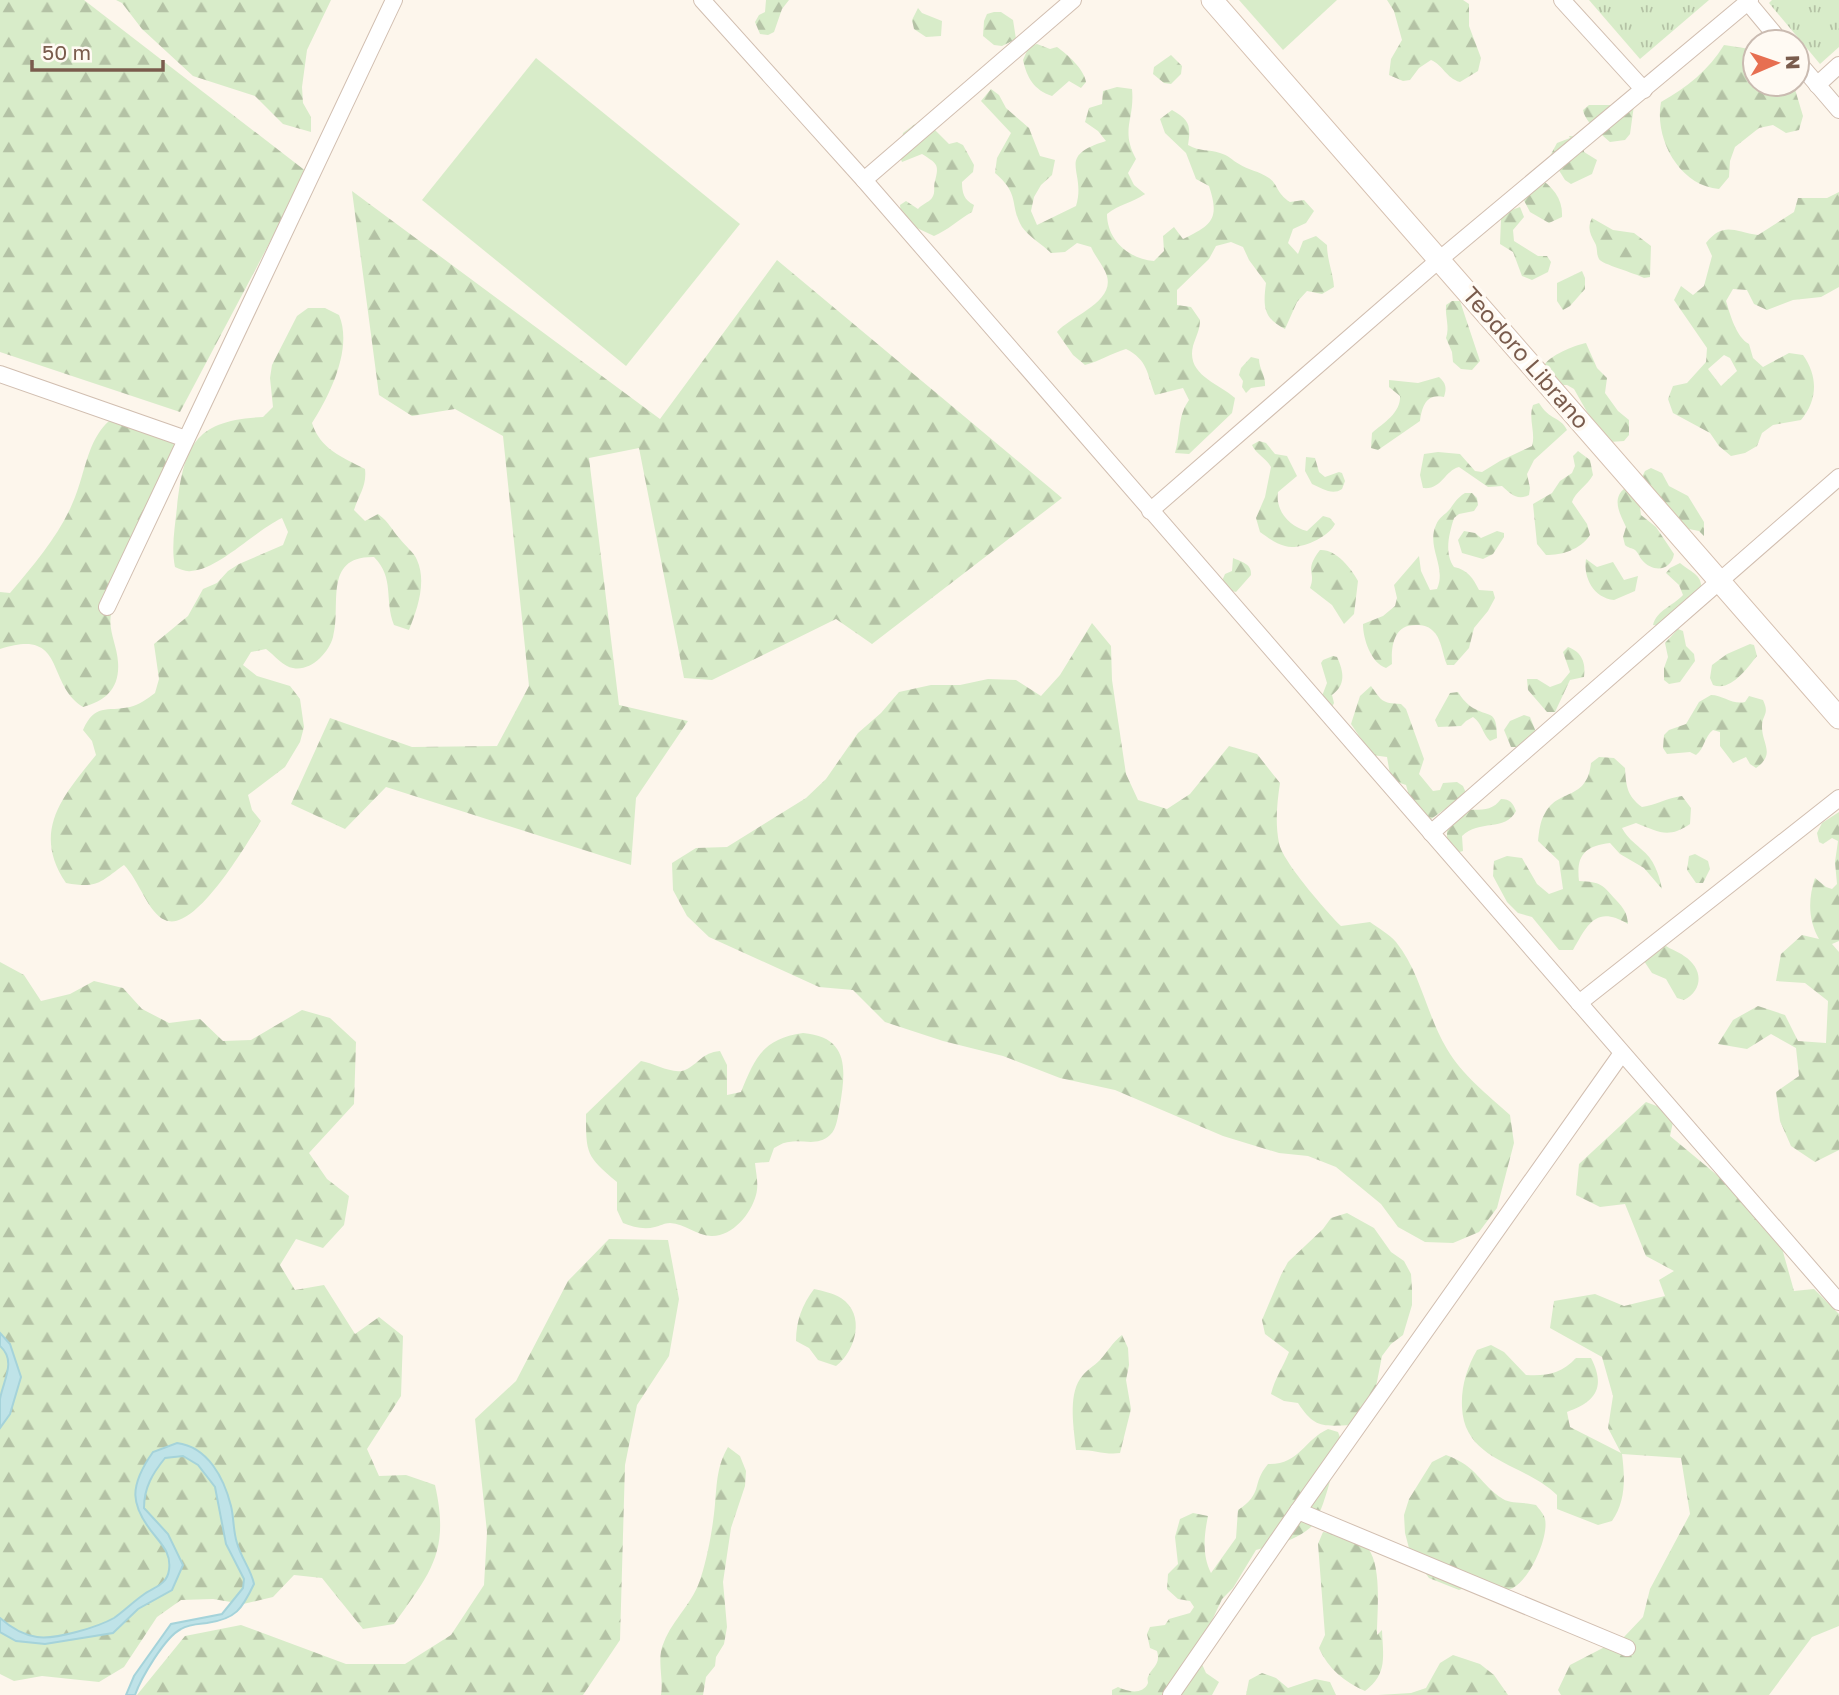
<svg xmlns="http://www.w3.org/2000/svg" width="1839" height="1695" viewBox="0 0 1839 1695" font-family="'Golos Text',sans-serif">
<defs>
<pattern id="grass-tufts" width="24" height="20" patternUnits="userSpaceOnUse" patternTransform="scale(1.75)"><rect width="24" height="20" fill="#d8ecc9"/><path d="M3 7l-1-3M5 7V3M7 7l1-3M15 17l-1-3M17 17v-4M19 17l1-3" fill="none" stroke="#b4c2a5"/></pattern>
<pattern id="forest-firs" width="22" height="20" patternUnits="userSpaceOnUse" patternTransform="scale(1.75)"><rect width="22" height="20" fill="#d8ecc9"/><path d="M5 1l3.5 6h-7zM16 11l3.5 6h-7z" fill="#b4c2a5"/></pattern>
</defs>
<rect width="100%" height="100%" fill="#fdf6ec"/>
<g fill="url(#grass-tufts)">
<polygon points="1589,0 1709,0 1640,59"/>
<polygon points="1772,0 1839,0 1839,47 1820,64 1769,3"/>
</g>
<g fill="url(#forest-firs)" fill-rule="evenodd">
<polygon points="0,0 84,0 307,172 180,412 0,352"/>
<polygon points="116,0 331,0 307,50 302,87 303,103 311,117 311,132 283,124 255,96 193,76 142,29 122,3"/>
<polygon points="766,0 789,0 782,9 774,32 768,35 760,34 755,22 759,15 765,12"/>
<path d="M1387 0H1463L1469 4V26L1481 58 1478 71 1460 82C1446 78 1443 65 1431 60L1419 68 1410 80 1403 81 1389 75 1391 59 1402 40 1394 11Z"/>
<polygon points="918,8 922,13 942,21 941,36 926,37 914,29 912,20"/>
<polygon points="994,12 1001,12 1013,20 1016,39 1002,46 994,45 983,36 984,21 987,14"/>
<path d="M1037 44 1050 49 1057 47C1068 55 1084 69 1086 82L1081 88 1069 81 1052 96C1034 90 1027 78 1023 60L1029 46Z"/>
<path d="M1724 45 1750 49 1755 54V84H1791L1794 86 1803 116 1799 130 1786 133 1773 125 1759 128 1735 147 1730 161 1729 177 1719 189C1679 186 1654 138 1661 102 1686 88 1709 70 1724 45Z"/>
<polygon points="1171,55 1182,66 1181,74 1171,84 1164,83 1153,74 1154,67"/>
<path d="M1117 87 1132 89C1135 120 1120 129 1136 159L1128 173 1134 185 1145 194C1132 203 1119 204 1107 214 1107 240 1129 259 1154 261L1164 251 1163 236 1174 227 1183 239C1212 225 1220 219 1209 186L1196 179 1186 153 1165 133 1160 119 1172 110C1190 120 1191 126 1188 145 1201 152 1208 149 1220 153 1228 155 1232 160 1239 164 1248 170 1259 171 1269 178 1278 184 1276 193 1290 202L1304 200 1314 211 1306 223 1293 229 1288 243 1298 254 1303 241 1316 236 1327 245C1327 260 1333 272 1334 287L1322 294 1307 291 1297 302 1285 329C1263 318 1263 306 1266 283L1249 260 1243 247 1231 242 1216 246 1209 259 1177 290V305L1191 307 1200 320C1200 330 1196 336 1193 346 1186 375 1218 383 1235 398L1232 413 1189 454 1175 453C1181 433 1177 417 1189 400L1183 388 1155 395C1147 374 1148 360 1126 349 1112 353 1100 361 1085 365L1073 355 1057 332C1071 315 1120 301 1105 271 1101 263 1095 256 1091 247L1077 243 1065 252 1051 253C1042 244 1029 237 1022 227 1009 205 1021 195 995 173L997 158 1011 133 981 101 991 89 999 95 1006 108 1029 128 1040 156 1055 160 1052 175 1041 185 1034 197 1031 211 1037 225 1076 206C1087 170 1054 157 1106 141L1098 131 1085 122 1089 108 1102 104 1103 91Z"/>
<path d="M1589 105H1634L1630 134 1625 140 1610 142C1601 134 1585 122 1583 110Z"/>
<path d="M923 123 935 130 949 144 957 142 963 145 974 165 973 172 962 182C962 193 964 200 974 205L972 212C958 220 948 230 934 236L902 221 900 205 906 201 918 209C922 204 928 203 932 198 936 192 933 187 935 181 940 164 936 163 922 154L902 162 899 155 903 133 915 124Z"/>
<polygon points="1569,136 1584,137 1584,152 1597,160 1592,174 1571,184 1565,180 1550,156 1557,143 1570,138"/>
<path d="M1538 177C1553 187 1563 199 1562 217L1549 223 1530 212 1519 191Z"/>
<polygon points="352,191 660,419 777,260 1062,498 872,644 836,619 712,680 684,678 639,448 589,458 619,705 688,721 636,798 631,865 386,787 345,829 291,804 330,718 412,747 497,746 529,686 503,436 455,409 412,416 379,395"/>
<path d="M1839 192V287L1821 297 1793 300 1767 310 1754 304 1747 290 1733 289 1726 301C1730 314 1736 337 1749 344L1753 358 1763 367 1789 353 1803 355C1818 376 1818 400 1801 420L1773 425 1762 433 1757 446 1745 453 1731 456 1719 446 1710 433 1673 413 1668 399 1673 386 1687 383 1706 362 1707 348 1674 300 1681 286 1693 295 1704 286 1712 256 1706 243C1724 221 1734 232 1758 235L1794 212 1798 198H1827ZM1724 355 1730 358 1737 371 1721 386 1708 369Z"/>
<polygon points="1520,207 1524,217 1513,230 1514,241 1538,256 1547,256 1551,262 1548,272 1532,280 1522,276 1513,252 1500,244 1501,219 1509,211"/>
<path d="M1592 218 1613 230 1634 233 1651 246 1650 277 1644 278C1635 273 1601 264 1599 259 1596 254 1598 248 1595 243 1590 234 1587 228 1592 218Z"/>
<polygon points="1582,271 1585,278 1585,289 1570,306 1563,310 1557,301 1557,283"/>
<path d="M1452 301H1460L1480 361 1472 370 1461 369 1453 362 1452 352 1446 338C1450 327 1445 317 1446 305Z"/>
<path d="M308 308H325L339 315C353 348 330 395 312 423 320 449 342 457 365 469 367 486 359 494 354 510L365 521 378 514C390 523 391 529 400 539 405 546 414 552 417 560 427 582 417 610 409 630L394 625C384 600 395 578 374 557 322 556 342 606 333 637 329 653 310 672 293 668 284 667 274 655 266 649L251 652 243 665 257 676 290 686 300 699 304 727 300 742 285 767 248 795 252 810 261 821C247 843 195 934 165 920 148 913 139 880 124 865 100 882 98 889 66 883 31 831 63 796 96 755L92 741 83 730C95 703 106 712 130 707 139 705 147 699 155 693L159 679 154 644 188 616 203 589 217 583 228 571 239 564 283 545 288 532 282 518C256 530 218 570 191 571 186 572 180 569 175 567 171 547 175 527 177 507 184 444 196 420 263 417L273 407 270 378 272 365 297 316Z"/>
<path d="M1586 343 1597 368 1607 378 1605 393 1618 411 1629 420V435L1624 441 1610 442 1599 433 1574 389 1567 385H1553L1544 366C1548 356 1575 345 1586 343Z"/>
<path d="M1251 357 1259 359C1259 369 1266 376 1265 386L1251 388 1246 393 1242 387 1243 381 1239 375 1241 368Z"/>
<path d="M1439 377C1446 383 1447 388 1444 397 1426 393 1422 407 1420 421L1378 450 1371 448 1372 433C1383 423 1401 413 1400 396L1389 387V380L1418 383Z"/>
<path d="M1539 403C1550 421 1560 416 1567 430L1534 460 1527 474 1530 488 1529 495C1517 501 1511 494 1502 486L1488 487 1459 467C1444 471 1442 490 1423 488L1420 475 1424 454 1438 452 1460 454 1475 471 1482 472 1500 461 1532 446C1536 433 1528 419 1533 405Z"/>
<path d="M128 409C146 418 163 426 175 443 197 474 118 576 111 614 108 631 117 645 118 662 120 688 106 701 83 707 45 683 67 627 0 649V592L10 593C33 566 55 540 70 509 89 471 84 428 128 409Z"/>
<path d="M1259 441 1266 443 1275 454 1287 456 1297 476 1278 492C1275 511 1290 527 1307 531L1323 516 1330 518 1335 524C1329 537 1299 551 1285 546 1276 544 1267 537 1260 532L1256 518 1265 497 1271 467C1266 458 1256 454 1252 445Z"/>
<path d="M1578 451 1590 460 1593 475C1588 485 1575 492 1572 502L1587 524 1590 535C1580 550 1562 555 1546 555L1537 544 1533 504 1552 493 1560 481 1572 473 1575 466 1573 456Z"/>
<path d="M1306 457 1315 458 1319 472 1325 477 1339 472 1342 473 1345 481 1342 489C1332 496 1322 488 1312 484L1305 471Z"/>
<polygon points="1651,468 1662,473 1669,486 1688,496 1704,522 1704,536 1699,531 1684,528 1642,477 1645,471"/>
<path d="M1625 488 1639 500 1641 515 1656 527 1674 554C1671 571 1653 573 1642 560 1640 558 1638 552 1635 550 1632 548 1628 548 1625 545L1623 537 1626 527C1620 514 1611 499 1625 488Z"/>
<path d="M1465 493H1472L1477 498 1478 505 1474 511 1459 514 1454 518C1449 534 1444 553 1454 567 1468 570 1473 578 1479 590L1493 591 1495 598 1488 611 1474 628 1469 648 1454 665H1447C1442 654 1442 638 1432 630 1428 626 1422 625 1417 625 1394 624 1391 645 1392 664L1386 668C1371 663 1363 639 1363 624L1383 616 1395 606 1397 598 1394 585 1419 556 1421 571 1430 590 1437 589C1447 567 1426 547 1436 525 1439 517 1445 515 1450 509 1455 502 1457 498 1465 493Z"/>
<polygon points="1464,531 1475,533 1481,538 1497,531 1504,533 1504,537 1493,554 1483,559 1462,553 1458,540"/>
<path d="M1320 550C1336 549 1351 568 1358 581L1354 614 1344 624 1332 605 1310 588C1317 571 1303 572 1320 550Z"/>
<path d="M1233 558C1242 562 1252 564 1251 575L1236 592 1228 590 1222 581 1225 574 1232 571Z"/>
<path d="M1586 559 1597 567 1613 562 1624 580 1638 576 1635 591 1614 600C1594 598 1583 578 1586 559Z"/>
<path d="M1680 563C1692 573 1704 575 1701 593L1660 626 1653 625C1657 610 1673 606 1683 595L1679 585 1666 573 1670 568Z"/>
<path d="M1092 623 1111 646 1112 680 1126 774 1138 800 1167 809 1190 794 1229 746 1257 754 1280 783C1277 803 1275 823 1279 843 1282 861 1327 912 1341 926L1370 922C1378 928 1389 934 1396 942 1421 973 1426 1014 1447 1049 1462 1075 1488 1095 1510 1115L1514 1143 1497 1208 1479 1232 1453 1243 1425 1242 1398 1227 1381 1204 1336 1167 1308 1156 1279 1153 1223 1136 1115 1090 1060 1078 1003 1056 943 1041 885 1022 853 990 819 987 709 937 687 916 673 890 672 863 696 848 727 847 806 798 826 779 858 733 881 713 899 692 931 685H960L988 679 1016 680 1041 696 1060 675Z"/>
<polygon points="1678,629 1683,631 1686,646 1694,654 1695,661 1680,682 1669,684 1664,680 1664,668 1668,657 1665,643"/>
<path d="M1750 644 1754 645 1757 656C1747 668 1731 692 1713 685L1710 678 1712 665 1727 654Z"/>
<path d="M1568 647C1582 652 1586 663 1584 677L1570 680 1555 712H1547L1528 690 1527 679H1537L1550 687 1561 683 1570 672 1563 652Z"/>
<path d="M1333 656 1337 657C1344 672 1346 685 1332 695L1334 703 1331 709 1322 696 1327 683 1321 663 1323 660Z"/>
<path d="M1371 686C1382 701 1381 703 1401 704L1406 709 1424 759 1419 774 1433 791 1440 790 1443 783 1457 782 1463 786 1466 793 1460 805 1445 809 1427 822 1406 799 1408 792 1406 785 1391 780 1387 757 1372 755 1351 724 1360 696Z"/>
<path d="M1458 692C1461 697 1465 702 1470 706 1489 719 1497 707 1497 738L1490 741C1482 733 1482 723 1473 717L1466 721 1461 726 1438 727 1435 720 1450 693Z"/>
<path d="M1711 695C1723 695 1732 705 1745 702L1749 696 1763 700C1770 715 1762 714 1762 727 1762 744 1776 754 1756 768L1750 764 1746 757 1733 763 1720 746V732L1713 730C1704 737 1705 748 1696 755L1690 752 1667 754 1663 748 1664 735 1669 730 1686 724 1699 702Z"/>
<polygon points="1524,715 1530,717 1536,732 1518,747 1511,747 1504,730 1510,721"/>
<path d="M1599 757 1614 758 1625 768C1626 786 1627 796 1642 807 1656 805 1667 798 1682 796L1691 808 1690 824C1668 839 1659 832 1636 823L1622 828C1628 839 1633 841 1641 849 1654 859 1659 874 1662 889L1644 868 1620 854 1610 843C1585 846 1576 855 1579 881 1601 882 1602 884 1616 900 1624 909 1627 912 1628 924 1596 905 1588 924 1573 950H1559L1532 917 1518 913 1507 902 1493 876 1494 861 1507 856 1522 858 1537 884 1549 894 1563 889 1559 861 1538 841C1539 832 1540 821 1545 813 1559 788 1587 801 1591 763Z"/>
<path d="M1501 799C1510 799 1513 803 1516 811 1505 832 1479 819 1462 836L1463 851 1456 853 1447 841V825L1462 810C1478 809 1491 813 1501 799Z"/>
<path d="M1839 812V941L1832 944 1839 952V1150L1815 1162 1791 1146 1780 1121 1776 1092 1799 1076 1796 1048 1771 1034 1747 1049 1718 1044 1733 1020 1758 1006 1785 1015 1798 1041 1826 1043 1828 1001 1805 983 1776 981 1781 954 1802 935 1819 939C1808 920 1808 899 1815 878L1826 887 1832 889 1837 884 1835 862 1838 841 1832 838 1823 844 1819 842 1817 833 1822 823Z"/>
<polygon points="1695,854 1708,861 1710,869 1703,883 1696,883 1687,870 1689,856"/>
<path d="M1665 945C1671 950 1678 951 1684 956 1703 968 1704 990 1684 1000L1677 998 1666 979 1652 973 1644 961Z"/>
<path d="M0 962 24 975 41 1001 70 994 94 981 123 988 142 1009 169 1023 200 1019 223 1041 251 1040 302 1010 330 1018 356 1042 354 1104 309 1153 327 1179 349 1196 344 1225 323 1248 296 1239 280 1265 295 1290 324 1285 355 1334 379 1317 403 1336 401 1396 367 1449 379 1476 406 1475 435 1485C450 1552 431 1572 394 1624L363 1629 322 1578 294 1575 273 1597 243 1604 213 1599 181 1600 157 1617 124 1667 99 1682 42 1676 14 1681 0 1674Z"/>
<path d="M803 1033C849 1037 846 1069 840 1105 838 1115 837 1129 830 1135 817 1147 803 1139 789 1142 784 1142 778 1146 774 1148L769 1162 755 1163C756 1174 759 1184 756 1195 751 1214 732 1237 711 1236 696 1235 685 1224 670 1223 664 1223 660 1226 655 1227 644 1230 633 1227 623 1223L617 1210V1182C586 1156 586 1154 586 1114L641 1061C654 1063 673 1075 685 1070 700 1063 701 1053 720 1051L727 1065V1095L741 1092C755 1058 762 1039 803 1033Z"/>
<path d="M1646 1102 1675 1113 1670 1136 1735 1190 1780 1241 1794 1291 1814 1289 1839 1314V1626L1812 1637 1769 1695H1561L1558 1690 1570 1665 1624 1637 1643 1617 1650 1589 1690 1514 1681 1458 1622 1454C1625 1478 1626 1501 1612 1521L1598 1525 1557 1509V1495C1525 1463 1464 1462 1462 1407 1461 1387 1467 1367 1477 1350L1491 1345 1504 1352 1526 1375C1547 1376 1561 1374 1576 1358H1591C1606 1387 1596 1402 1567 1412L1570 1427 1621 1453 1608 1428 1613 1396 1602 1357 1550 1328 1554 1301 1595 1294 1624 1306 1665 1296 1659 1280 1674 1271 1646 1256 1625 1204 1600 1207 1576 1195 1579 1164Z"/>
<path d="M1347 1213 1374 1228 1391 1252 1404 1261 1411 1274 1412 1289V1305L1403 1335 1391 1344 1382 1356 1376 1387 1352 1425C1323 1426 1315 1429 1298 1403L1284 1401 1271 1394C1275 1378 1283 1367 1289 1352L1265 1334 1262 1320 1281 1275 1288 1262 1323 1229 1331 1218Z"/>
<polygon points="609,1239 668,1240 679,1299 669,1356 637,1405 625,1465 620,1640 583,1695 137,1695 185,1636 241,1625 346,1664 405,1664 451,1635 484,1585 487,1532 475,1419 516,1381 568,1281"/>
<path d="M814 1289C823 1291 833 1293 841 1298 866 1314 856 1351 836 1366L818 1360 809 1348 796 1341C796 1321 802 1305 814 1289Z"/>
<path d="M1122 1335 1128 1348 1129 1365 1126 1380 1131 1409 1120 1453C1104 1455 1092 1449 1076 1450 1074 1429 1068 1397 1080 1379 1085 1371 1094 1366 1100 1360 1108 1351 1112 1343 1122 1335Z"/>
<path d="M1328 1429 1338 1432 1341 1440C1335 1459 1324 1515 1311 1527 1295 1541 1275 1545 1256 1550L1233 1588 1222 1599 1208 1629 1200 1660 1206 1673 1219 1682 1212 1695H1112V1690L1118 1687C1128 1692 1143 1695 1148 1683 1148 1681 1147 1679 1148 1677 1152 1667 1161 1665 1157 1651L1150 1648 1147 1634 1150 1627 1165 1625 1169 1619 1190 1613 1194 1607 1190 1601 1178 1599 1167 1589 1168 1574 1178 1564 1175 1537 1180 1519 1193 1513 1208 1516C1204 1535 1202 1556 1211 1573L1236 1538 1238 1510C1264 1493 1251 1484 1268 1464 1299 1465 1304 1440 1328 1429Z"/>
<path d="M728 1447 740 1456 746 1471 745 1486 731 1528 723 1582 727 1627 724 1644 716 1657 715 1666 706 1677 703 1695H661C664 1678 656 1659 664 1642 673 1619 694 1602 701 1577 708 1555 713 1527 715 1504 717 1482 717 1466 728 1447Z"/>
<path d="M1446 1455C1479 1467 1479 1484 1503 1499 1511 1504 1526 1502 1536 1505 1539 1509 1544 1514 1545 1519 1549 1537 1530 1579 1513 1588 1500 1594 1488 1586 1475 1585 1470 1585 1465 1588 1459 1590L1429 1578 1410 1552 1405 1533 1404 1515 1409 1499 1432 1462Z"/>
<path d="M1323 1532C1337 1534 1354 1535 1365 1545 1383 1561 1377 1612 1377 1635L1382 1630C1383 1656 1388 1674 1365 1691 1345 1682 1328 1669 1319 1648L1325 1635 1318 1544Z"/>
<polygon points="1453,1655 1480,1664 1494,1675 1508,1695 1378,1695 1411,1693 1426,1688 1440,1663"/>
<polygon points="1262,1673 1276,1678 1288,1688 1315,1679 1330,1682 1336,1695 1246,1695 1249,1680"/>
</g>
<g fill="#d8ecc9">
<polygon points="1239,0 1337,0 1283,50"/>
<polygon points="536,58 740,224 626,366 422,200"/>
</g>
<g fill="#bfe3e8" stroke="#a5d3da" stroke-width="2">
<path d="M0 1333 10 1344 21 1377 10 1414 0 1428C0 1419 0 1408 0 1399 3 1381 17 1361 0 1346Z"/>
<path d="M177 1443C208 1447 224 1478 231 1506 234 1518 233 1531 237 1543 241 1558 251 1569 254 1584 242 1609 236 1619 207 1623 198 1624 189 1624 181 1629 165 1637 141 1678 135 1695H126L134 1676 171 1624 222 1614 243 1588 244 1579 226 1544 215 1487 198 1465 183 1456 165 1458C153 1473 144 1487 144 1508L168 1534 183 1565 172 1590 138 1609 113 1633 45 1644 16 1641 0 1632V1618C10 1627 23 1635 37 1637 55 1640 98 1627 114 1618 124 1611 133 1602 143 1595 154 1587 167 1585 169 1570 171 1556 165 1548 156 1537 129 1505 129 1486 153 1452Z"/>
</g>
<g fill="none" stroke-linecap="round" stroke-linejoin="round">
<defs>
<g id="minor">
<polyline points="702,0 864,180 1839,1302"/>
<polyline points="1562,0 1644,90"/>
<polyline points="1746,0 1781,42"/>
<polyline points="1797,61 1839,110"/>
<polyline points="1817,85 1839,65"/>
<polyline points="864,180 1073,0"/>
<polyline points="0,374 186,439"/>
<polyline points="1150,511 1440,259 1750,0"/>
<polyline points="107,607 394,0"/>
<polyline points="1431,833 1839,477"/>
<polyline points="1579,1003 1839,798"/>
<polyline points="1298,1511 1627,1648"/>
<polyline points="1171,1695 1298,1511 1622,1053"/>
</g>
<polyline id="secondary" points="1212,0 1839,718"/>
</defs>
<use href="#minor" stroke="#d1beb0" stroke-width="18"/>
<use href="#secondary" stroke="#d6c0b0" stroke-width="23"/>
<use href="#minor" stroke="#fff" stroke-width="16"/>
<use href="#secondary" stroke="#fff" stroke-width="21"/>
</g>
<g text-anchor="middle" stroke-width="7" stroke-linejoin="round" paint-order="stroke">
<g font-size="23" fill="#7a5c4d" stroke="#fffaf3">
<text transform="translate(1526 358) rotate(49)" y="8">Teodoro Librano</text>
</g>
</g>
<g transform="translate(1776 63) rotate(88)"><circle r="33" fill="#fffaf3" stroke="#cabbb1" stroke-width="2"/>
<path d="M0-5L12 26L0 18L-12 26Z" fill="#e76f51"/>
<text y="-10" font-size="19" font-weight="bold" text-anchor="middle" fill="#7a5c4d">N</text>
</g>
<path d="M32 60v10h131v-10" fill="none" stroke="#7a5c4d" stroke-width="3.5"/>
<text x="42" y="60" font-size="21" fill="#7a5c4d" stroke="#fffaf3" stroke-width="5" paint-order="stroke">50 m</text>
</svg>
